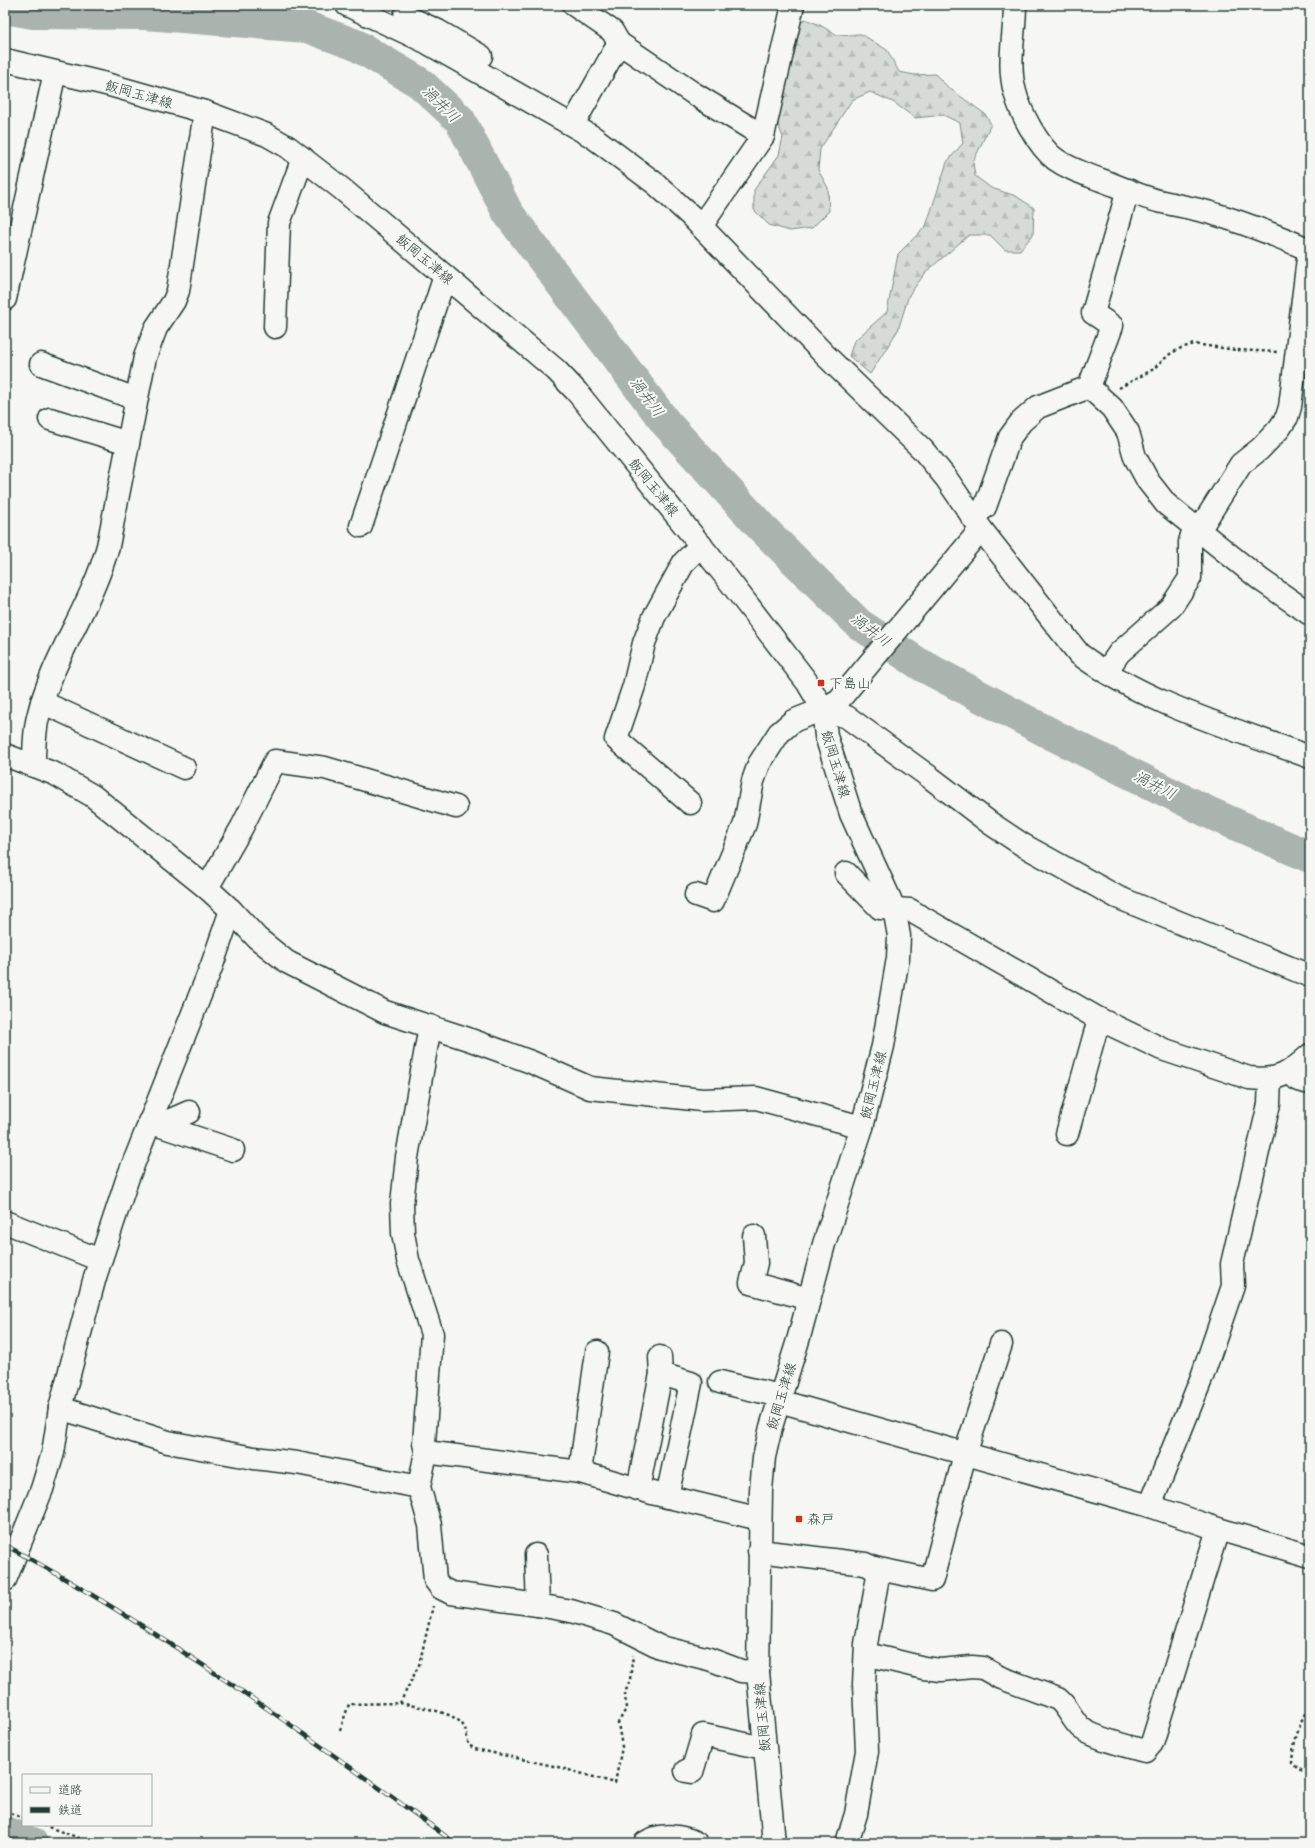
<svg xmlns="http://www.w3.org/2000/svg" width="1315" height="1848" viewBox="0 0 1315 1848" font-family="'Architects Daughter','Klee One',sans-serif">
<defs>
<pattern id="forest-firs" width="22" height="20" patternUnits="userSpaceOnUse"><rect width="22" height="20" fill="#d6dbd6"/><path d="M5 1l3.5 6h-7zM16 11l3.5 6h-7z" fill="#b7bdb8"/></pattern>
</defs>
<rect width="100%" height="100%" fill="#f6f6f2"/>
<filter id="ink" filterUnits="userSpaceOnUse"><feTurbulence type="fractalNoise" baseFrequency=".025" numOctaves="2"/><feDisplacementMap in="SourceGraphic" scale="8" xChannelSelector="R" yChannelSelector="G"/><feConvolveMatrix kernelMatrix="1 2 1 2 8 2 1 2 1" color-interpolation-filters="sRGB"/></filter>
<g filter="url(#ink)">
<polygon fill="url(#forest-firs)" stroke="#7a8c85" points="805,19 820,25 836,35 861,34 887,50 899,72 915,75 935,74 949,88 985,114 991,124 973,162 975,176 991,188 1016,196 1034,208 1033,235 1020,250 1005,250 990,235 969,235 926,272 909,295 898,330 870,374 849,356 854,341 887,312 898,254 926,226 947,162 963,143 960,123 943,115 915,118 893,102 870,92 852,100 820,149 818,170 828,188 829,211 812,228 790,231 769,225 754,210 754,190 779,155 783,137 777,122 796,27"/>
<g fill="none" stroke-linecap="round" stroke-linejoin="round">
<g stroke="#aab3ae" stroke-width="32">
<polyline points="5,8 33,13 145,14 307,27 356,45 420,83 460,120 508,213 666,423 762,528 859,624 921,665 1055,736 1212,814 1310,857"/>
<polyline points="5,1832 32,1843"/>
</g>
<defs>
<g id="minor">
<path d="M347 5 424 41 593 137 656 184 691 216 825 355 923 450 946 478 981 529 1079 654C1146 704 1232 728 1310 757"/>
<polyline points="574,5 612,31 619,43 693,93 763,136"/>
<path d="M1015 5C1015 34 1007 64 1015 92 1020 112 1038 146 1055 159 1069 169 1085 174 1101 180 1120 187 1139 196 1158 201 1175 205 1194 208 1211 213 1245 223 1278 236 1310 250"/>
<polyline points="405,16 438,31 481,56"/>
<polyline points="579,114 619,43"/>
<polyline points="706,219 763,136 793,5"/>
<polyline points="5,299 55,72"/>
<polyline points="275,327 279,223 303,158"/>
<polyline points="41,364 136,399"/>
<polyline points="1089,387 1112,408 1128,432 1135,457 1148,481 1166,504 1261,580 1310,614"/>
<polyline points="50,419 128,443"/>
<polyline points="972,517 985,507 1010,437 1021,422 1038,407 1089,387 1112,326 1093,313 1128,190"/>
<polyline points="361,526 445,276"/>
<polyline points="1106,672 1119,653 1171,607 1190,578 1190,542 1192,535 1203,524 1241,464 1260,449 1279,429 1287,417 1290,407 1309,250"/>
<polyline points="42,702 184,768"/>
<polyline points="823,709 847,717 931,778 990,823 1023,845 1117,897 1310,976"/>
<polyline points="5,755 55,774 93,796 207,888 231,910 212,965 127,1180 95,1277 60,1408 53,1453 42,1489 5,1580"/>
<path d="M34 766C34 750 34 733 38 717 52 657 92 606 108 546L145 357 156 328 174 301 178 291 205 112"/>
<polyline points="690,803 616,739 634,686 644,643 654,617 684,562 701,545"/>
<path d="M846 873 880 908 910 910 918 915 1099 1019 1162 1049 1249 1078C1279 1081 1288 1075 1310 1055"/>
<polyline points="207,888 242,827 275,761 325,768 456,807"/>
<polyline points="696,895 713,901 745,824 753,781 759,764 779,733 793,721 823,709 839,700 981,529"/>
<polyline points="231,910 257,938 287,962 385,1012 468,1039 531,1062 590,1088 702,1100 756,1098 862,1127"/>
<polyline points="1290,1072 1298,1080 1310,1083"/>
<polyline points="149,1122 233,1150"/>
<polyline points="159,1125 189,1112"/>
<polyline points="1067,1134 1099,1019"/>
<polyline points="5,1222 100,1260"/>
<polyline points="754,1236 756,1263 751,1283 809,1299"/>
<polyline points="661,1374 691,1383 667,1497"/>
<polyline points="720,1382 780,1396"/>
<polyline points="779,1401 1150,1506 1218,1529 1310,1556"/>
<polyline points="60,1408 168,1442 254,1458 297,1463 419,1487"/>
<polyline points="426,1452 424,1443 432,1334 408,1260 403,1233 402,1204 407,1157 430,1026"/>
<polyline points="580,1472 597,1352"/>
<polyline points="638,1489 661,1374 660,1357"/>
<polyline points="1150,1506 1202,1377 1233,1286 1232,1264 1269,1104 1270,1079"/>
<polyline points="759,1551 865,1564 874,1568 878,1576 866,1644 864,1684 867,1751 856,1814 847,1843"/>
<polyline points="536,1555 538,1605 451,1593 441,1588 435,1580 430,1525 419,1487 426,1452 580,1472 652,1493 760,1519"/>
<polyline points="874,1568 932,1580 965,1454 1001,1344"/>
<polyline points="538,1605 571,1611 614,1624 660,1647 709,1659 741,1671 758,1672"/>
<path d="M866 1654 924 1668 941 1670 972 1667 983 1668 999 1677 1058 1699C1068 1707 1071 1718 1080 1727 1090 1737 1130 1747 1145 1751L1152 1743 1218 1529"/>
<polyline points="686,1771 692,1772 703,1735 764,1748"/>
<path d="M645 1843C659 1833 681 1835 696 1843"/>
</g>
<polyline id="major" points="5,60 106,84 205,112 267,135 288,147 342,189 556,370 577,392 727,578 807,682 823,709 826,736 851,814 894,908 899,936 898,958 883,1046 862,1127 824,1244 799,1337 771,1427 764,1457 761,1490 758,1672 774,1843"/>
</defs>
<use href="#minor" stroke="#1f3d34" stroke-width="25"/>
<use href="#major" stroke="#1f3d34" stroke-width="25"/>
<g stroke="#1f3d34" stroke-width="2.5" stroke-dasharray="3 3" stroke-linecap="butt">
<polyline points="1119,388 1152,370 1170,354 1181,348 1194,344 1236,350 1278,352"/>
<path d="M400 1703C416 1707 456 1711 464 1727 467 1732 467 1740 469 1745L475 1749 558 1767 615 1783 622 1747 618 1723 626 1709 625 1693 630 1680 633 1655"/>
<path d="M1310 1703C1301 1722 1293 1740 1292 1762L1298 1768 1310 1772"/>
<polyline points="340,1730 349,1704 400,1703 419,1665 433,1606"/>
<polyline points="5,1811 23,1818"/>
<polyline points="43,1825 93,1843"/>
</g>
<use href="#minor" stroke="#f6f6f2" stroke-width="22"/>
<use href="#major" stroke="#f6f6f2" stroke-width="22"/>
<defs>
<path id="rail" d="M5 1545C163 1631 310 1737 455 1843"/>
</defs>
<use href="#rail" stroke="#1f3d34" stroke-width="4.5"/>
<use href="#rail" stroke="#f6f6f2" stroke-width="3" stroke-dasharray="9" stroke-linecap="butt"/>
</g>
</g>
<g fill="#c8321e" stroke="#f6f6f2" stroke-width="1.5">
<rect x="817" y="679" width="8" height="8" rx="2"/>
<rect x="795" y="1515" width="8" height="8" rx="2"/>
</g>
<g text-anchor="middle" stroke-width="4" stroke-linejoin="round" paint-order="stroke">
<g font-size="14" fill="#1f3d34" stroke="#f6f6f2">
<text transform="translate(139 94) rotate(16)" y="5">飯岡玉津線</text>
<text transform="translate(425 259) rotate(40)" y="5">飯岡玉津線</text>
<text transform="translate(654 487) rotate(51)" y="5">飯岡玉津線</text>
<text transform="translate(836 764) rotate(74)" y="5">飯岡玉津線</text>
<text transform="translate(873 1085) rotate(-76)" y="5">飯岡玉津線</text>
<text transform="translate(781 1396) rotate(-73)" y="5">飯岡玉津線</text>
<text transform="translate(762 1717) rotate(-95)" y="5">飯岡玉津線</text>
</g>
<g font-size="14" fill="#1f3d34" stroke="#f6f6f2" text-anchor="start">
<text x="829" y="688">下島山</text>
<text x="807" y="1524">森戸</text>
</g>
<g font-size="15" font-style="italic" fill="#425a52" stroke="#f6f6f2">
<text transform="translate(441 104) rotate(45)" y="5">渦井川</text>
<text transform="translate(647 397) rotate(53)" y="5">渦井川</text>
<text transform="translate(871 630) rotate(37)" y="5">渦井川</text>
<text transform="translate(1155 785) rotate(27)" y="5">渦井川</text>
</g>
</g>
<rect width="1315" height="1848" fill="none" stroke="#f6f6f2" stroke-width="20"/>
<rect x="10" y="10" width="1295" height="1828" fill="none" stroke="#1f3d34" stroke-width="1.5" filter="url(#ink)"/>
<rect x="22" y="1774" width="130" height="52" fill="#f6f6f2" stroke="#a0aca6"/>
<rect x="30" y="1787" width="20" height="6" fill="#f6f6f2" stroke="#a0aca6"/>
<text x="58" y="1794" font-size="12" fill="#1f3d34">道路</text>
<rect x="30" y="1807" width="20" height="6" fill="#1f3d34" stroke="#a0aca6"/>
<text x="58" y="1814" font-size="12" fill="#1f3d34">鉄道</text>
</svg>
